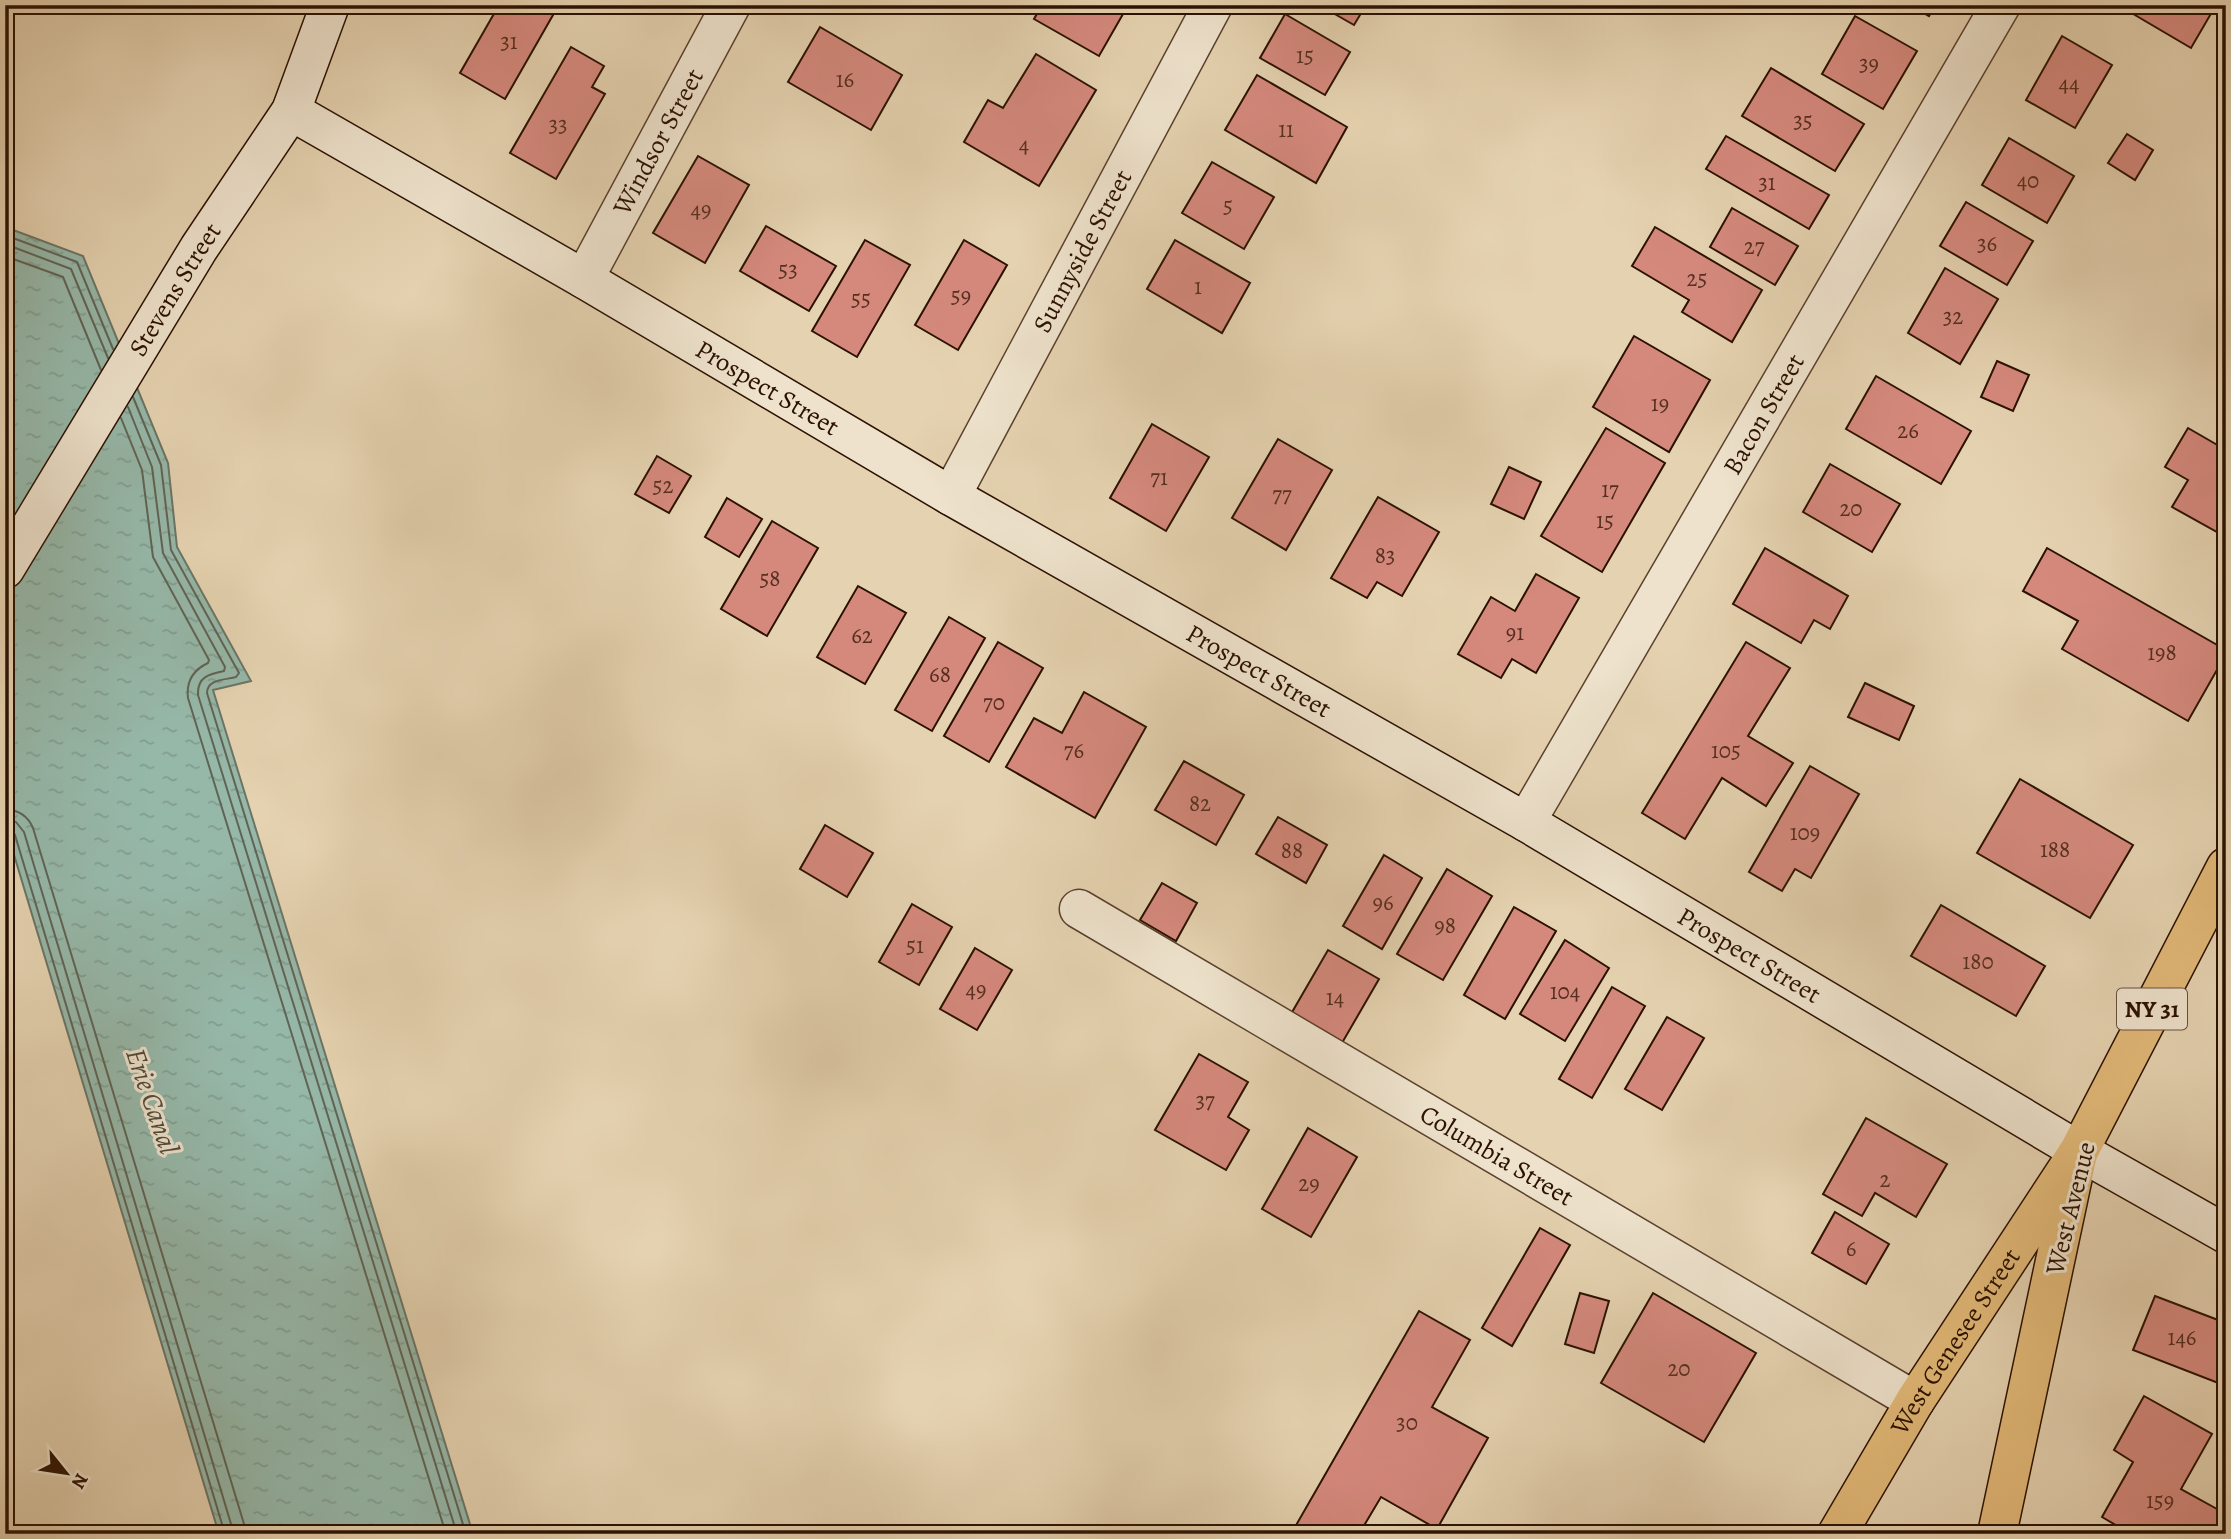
<svg xmlns="http://www.w3.org/2000/svg" width="2231" height="1539" viewBox="0 0 2231 1539" font-family="Alegreya,serif">
<defs>
<pattern id="water-ripples" width="26" height="14" patternUnits="userSpaceOnUse" patternTransform="scale(1.75)"><rect width="26" height="14" fill="#96b8a9"/><path d="M2 4q2-2 4 0t4 0M15 11q2-2 4 0t4 0" fill="none" stroke="#819d90"/></pattern>
</defs>
<rect width="100%" height="100%" fill="#e5d2b0"/>
<filter id="stains"><feTurbulence type="fractalNoise" baseFrequency=".00286" numOctaves="4"/><feColorMatrix values="0 0 0 0 .2 0 0 0 0 .09 0 0 0 0 .02 0 0 0 .5 -.17"/></filter>
<radialGradient id="worn" r=".72"><stop offset=".6" stop-color="#630" stop-opacity="0"/><stop offset="1" stop-color="#630" stop-opacity=".3"/></radialGradient>
<polygon fill="url(#water-ripples)" stroke="#6b7566" stroke-width="2" points="5,227 83,256 168,463 177,547 251,681 213,690 473,1534 219,1534 5,825"/>
<g fill="none" stroke-linecap="round" stroke-linejoin="round">
<g stroke="#606455" stroke-width="2">
<polyline points="5,235 77,262 113,349"/>
<polyline points="5,244 71,269 108,358"/>
<polyline points="5,256 63,277 101,370"/>
<path d="M133 397 161 465 171 550 239 673 236 677C225 680 207 679 207 693L466 1534"/>
<path d="M128 407 152 467 163 553 225 667 224 671C209 674 197 677 198 695L457 1534"/>
<path d="M121 418 142 470 153 557 209 660 208 663C193 670 186 681 188 698L446 1534"/>
<path d="M5 809C19 810 28 816 33 828L244 1524 245 1534"/>
<polyline points="5,820 16,822 24,832 234,1534"/>
<polyline points="5,829 12,830 15,835 225,1534"/>
</g>
</g>
<g fill="#d5897d" stroke="#2b1101" stroke-width="2">
<polygon points="466,5 482,5 478,12"/>
<polygon points="499,5 552,5 557,8 505,99 460,73"/>
<polygon points="1042,5 1124,5 1127,7 1099,56 1034,19"/>
<polygon points="1319,5 1366,5 1354,25"/>
<polygon points="1910,5 1935,5 1929,16"/>
<polygon points="2118,5 2216,5 2191,48"/>
<polygon points="1285,14 1350,52 1325,95 1260,58"/>
<polygon points="1855,16 1917,51 1883,109 1822,74"/>
<polygon points="820,27 902,75 871,130 788,82"/>
<polygon points="2062,36 2112,65 2075,128 2026,100"/>
<polygon points="571,47 604,66 592,87 605,94 556,179 510,153"/>
<polygon points="1036,54 1096,90 1039,186 964,142 988,100 1003,108"/>
<polygon points="1771,68 1864,124 1835,171 1742,116"/>
<polygon points="1257,75 1347,127 1316,183 1225,130"/>
<polygon points="2127,134 2153,150 2135,180 2108,163"/>
<polygon points="1726,136 1829,195 1809,229 1706,169"/>
<polygon points="2009,138 2074,176 2047,223 1982,185"/>
<polygon points="698,156 749,185 705,263 653,233"/>
<polygon points="1212,162 1274,197 1244,249 1182,213"/>
<polygon points="1966,202 2033,241 2007,285 1940,246"/>
<polygon points="1732,208 1798,246 1775,285 1710,247"/>
<polygon points="766,226 836,266 809,311 740,271"/>
<polygon points="1655,227 1762,290 1732,342 1682,312 1689,300 1632,266"/>
<polygon points="865,240 910,265 857,357 812,331"/>
<polygon points="964,240 1007,265 958,350 915,325"/>
<polygon points="1175,240 1250,283 1222,333 1147,289"/>
<polygon points="1945,268 1998,299 1960,364 1908,333"/>
<polygon points="1634,336 1710,380 1669,452 1593,407"/>
<polygon points="1997,361 2029,375 2013,411 1981,397"/>
<polygon points="1876,376 1971,431 1941,484 1846,429"/>
<polygon points="1152,424 1209,457 1166,531 1110,498"/>
<polygon points="1606,428 1665,463 1602,572 1541,536"/>
<polygon points="2188,428 2226,450 2226,537 2172,507 2188,480 2165,467"/>
<polygon points="1278,439 1332,470 1286,550 1232,518"/>
<polygon points="657,456 691,476 669,513 635,494"/>
<polygon points="1830,464 1900,504 1872,552 1803,512"/>
<polygon points="1509,467 1541,482 1524,519 1491,504"/>
<polygon points="1378,497 1439,532 1402,596 1377,582 1367,598 1331,578"/>
<polygon points="727,498 762,519 739,557 705,537"/>
<polygon points="772,521 818,548 767,636 721,609"/>
<polygon points="1765,548 1848,596 1830,629 1814,620 1801,643 1733,604"/>
<polygon points="2047,548 2226,650 2226,654 2188,721 2062,649 2078,621 2023,591"/>
<polygon points="1536,574 1579,598 1536,673 1512,659 1501,678 1458,654 1491,597 1515,611"/>
<polygon points="858,586 906,613 865,684 817,657"/>
<polygon points="949,617 985,638 932,731 895,710"/>
<polygon points="998,642 1043,668 989,762 944,736"/>
<polygon points="1746,642 1790,668 1748,736 1793,763 1766,806 1722,778 1685,839 1642,813"/>
<polygon points="1865,683 1914,706 1899,740 1848,717"/>
<polygon points="1084,692 1146,727 1095,818 1006,767 1034,718 1062,733"/>
<polygon points="1184,761 1244,795 1216,845 1155,810"/>
<polygon points="1810,766 1859,794 1811,878 1795,869 1782,891 1749,872"/>
<polygon points="2020,779 2133,845 2090,918 1977,853"/>
<polygon points="1278,817 1327,845 1306,883 1256,854"/>
<polygon points="825,825 873,853 847,897 800,869"/>
<polygon points="1384,855 1422,878 1382,949 1343,926"/>
<polygon points="1447,869 1492,896 1443,980 1397,954"/>
<polygon points="1162,883 1197,903 1176,941 1140,920"/>
<polygon points="912,904 952,927 919,985 879,962"/>
<polygon points="1941,905 2045,966 2016,1016 1911,956"/>
<polygon points="1514,907 1556,931 1505,1019 1464,995"/>
<polygon points="1565,940 1609,968 1565,1041 1520,1014"/>
<polygon points="975,948 1012,970 977,1030 940,1009"/>
<polygon points="1328,950 1379,979 1342,1043 1291,1014"/>
<polygon points="1612,987 1645,1006 1592,1098 1559,1079"/>
<polygon points="1667,1017 1704,1038 1662,1110 1625,1089"/>
<polygon points="1199,1054 1248,1082 1228,1117 1249,1130 1226,1170 1155,1130"/>
<polygon points="1866,1118 1947,1164 1916,1217 1875,1193 1862,1216 1823,1194"/>
<polygon points="1308,1128 1357,1157 1311,1237 1262,1209"/>
<polygon points="1835,1212 1889,1244 1866,1284 1812,1253"/>
<polygon points="1540,1228 1570,1245 1512,1346 1482,1328"/>
<polygon points="1580,1293 1609,1301 1594,1353 1565,1344"/>
<polygon points="1653,1293 1756,1353 1704,1442 1601,1383"/>
<polygon points="2155,1296 2226,1323 2226,1386 2133,1350"/>
<polygon points="1419,1311 1470,1340 1432,1407 1488,1438 1437,1529 1381,1497 1359,1534 1291,1534"/>
<polygon points="2144,1396 2212,1434 2181,1489 2226,1514 2226,1521 2219,1534 2131,1534 2102,1517 2133,1462 2114,1450"/>
</g>
<g fill="none" stroke-linecap="round" stroke-linejoin="round">
<defs>
<g id="street">
<path id="s1" d="M584 279 731 5"/>
<path id="s2" d="M951 496 1213 5"/>
<path id="s3" d="M1526 822 2001 5"/>
<path id="s4" d="M1079 909 1915 1401"/>
</g>
<g id="secondary">
<path id="s5" d="M291 111 584 279 951 496 1526 822 2079 1151 2226 1234"/>
<path id="s6" d="M5 569 199 248 291 111 330 5"/>
</g>
<polyline id="primary" points="1997,1534 2078,1153"/>
<g id="highway">
<path id="s7" d="M1837 1534 1915 1401 2079 1151 2226 867"/>
</g>
</defs>
<use href="#street" stroke="#5a412d" stroke-width="41"/>
<use href="#secondary" stroke="#2b1101" stroke-width="41"/>
<use href="#primary" stroke="#2b1101" stroke-width="41"/>
<use href="#highway" stroke="#2b1101" stroke-width="41"/>
<use href="#street" stroke="#eee2cc" stroke-width="38"/>
<use href="#secondary" stroke="#eee2cc" stroke-width="38"/>
<use href="#primary" stroke="#e2b978" stroke-width="38"/>
<use href="#highway" stroke="#e2b978" stroke-width="38"/>
</g>
<g text-anchor="middle" stroke-width="6" stroke-linejoin="round" paint-order="stroke">
<g font-size="23" fill="#562f20">
<text x="509" y="49">31</text>
<text x="1305" y="63">15</text>
<text x="1869" y="71">39</text>
<text x="845" y="87">16</text>
<text x="2069" y="91">44</text>
<text x="1803" y="128">35</text>
<text x="558" y="132">33</text>
<text x="1286" y="137">11</text>
<text x="1024" y="152">4</text>
<text x="2028" y="188">40</text>
<text x="1767" y="190">31</text>
<text x="1228" y="213">5</text>
<text x="701" y="217">49</text>
<text x="1987" y="251">36</text>
<text x="1754" y="254">27</text>
<text x="788" y="277">53</text>
<text x="1697" y="286">25</text>
<text x="1198" y="294">1</text>
<text x="961" y="303">59</text>
<text x="861" y="306">55</text>
<text x="1953" y="324">32</text>
<text x="1660" y="411">19</text>
<text x="1908" y="438">26</text>
<text x="1159" y="485">71</text>
<text x="663" y="493">52</text>
<text x="1610" y="497">17</text>
<text x="1282" y="502">77</text>
<text x="1851" y="516">20</text>
<text x="1605" y="528">15</text>
<text x="1385" y="563">83</text>
<text x="770" y="586">58</text>
<text x="1515" y="640">91</text>
<text x="862" y="643">62</text>
<text x="2162" y="660">198</text>
<text x="940" y="682">68</text>
<text x="994" y="710">70</text>
<text x="1074" y="758">76</text>
<text x="1726" y="758">105</text>
<text x="1200" y="811">82</text>
<text x="1805" y="840">109</text>
<text x="2055" y="857">188</text>
<text x="1292" y="858">88</text>
<text x="1383" y="910">96</text>
<text x="1445" y="933">98</text>
<text x="915" y="953">51</text>
<text x="1978" y="969">180</text>
<text x="976" y="997">49</text>
<text x="1565" y="999">104</text>
<text x="1335" y="1005">14</text>
<text x="1205" y="1108">37</text>
<text x="1885" y="1187">2</text>
<text x="1309" y="1191">29</text>
<text x="1851" y="1256">6</text>
<text x="2182" y="1345">146</text>
<text x="1679" y="1376">20</text>
<text x="1407" y="1430">30</text>
<text x="2160" y="1508">159</text>
</g>
<rect fill="#eee2cc" stroke="#66503e" stroke-width="2" x="2117" y="988.5" width="70" height="41" rx="5"/>
<g font-size="24" font-weight="bold" fill="#2b1101">
<text x="2152" y="1017">NY 31</text>
</g>
<g font-size="26" fill="#2b1101" stroke="#eee2cc">
<text dy="9" stroke="none"><textPath href="#s1" startOffset="156">Windsor Street</textPath></text>
<text dy="9" stroke="none"><textPath href="#s2" startOffset="278">Sunnyside Street</textPath></text>
<text dy="9" stroke="none"><textPath href="#s6" startOffset="327">Stevens Street</textPath></text>
<text dy="9" stroke="none"><textPath href="#s5" startOffset="551">Prospect Street</textPath></text>
<text dy="9" stroke="none"><textPath href="#s3" startOffset="472">Bacon Street</textPath></text>
<text dy="9" stroke="none"><textPath href="#s5" startOffset="1118">Prospect Street</textPath></text>
<text dy="9" stroke="none"><textPath href="#s5" startOffset="1685">Prospect Street</textPath></text>
<text dy="9" stroke="none"><textPath href="#s4" startOffset="485">Columbia Street</textPath></text>
<text transform="translate(2070 1208) rotate(-76)" y="9">West Avenue</text>
<text dy="9" stroke="none"><textPath href="#s7" startOffset="226">West Genesee Street</textPath></text>
</g>
<g font-size="28" font-style="italic" fill="#504b3c" stroke="#eee2cc">
<text transform="translate(153 1101) rotate(71)" y="10">Erie Canal</text>
</g>
</g>
<rect width="2231" height="1539" fill="none" stroke="#e5d2b0" stroke-width="28"/>
<rect x="7" y="7" width="2217" height="1525" fill="none" stroke="#2b1101" stroke-width="3.5"/>
<rect x="14" y="14" width="2203" height="1511" fill="none" stroke="#2b1101" stroke-width="2"/>
<g transform="translate(66 1473) rotate(120)" stroke="#eee2cc" stroke-width="5" paint-order="stroke">
<path d="M0-5L12 26L0 18L-12 26Z" fill="#2b1101"/>
<text y="-10" font-size="19" font-weight="bold" text-anchor="middle" fill="#2b1101">N</text>
</g>
<rect width="100%" height="100%" filter="url(#stains)"/>
<rect width="100%" height="100%" fill="url(#worn)"/>
</svg>
